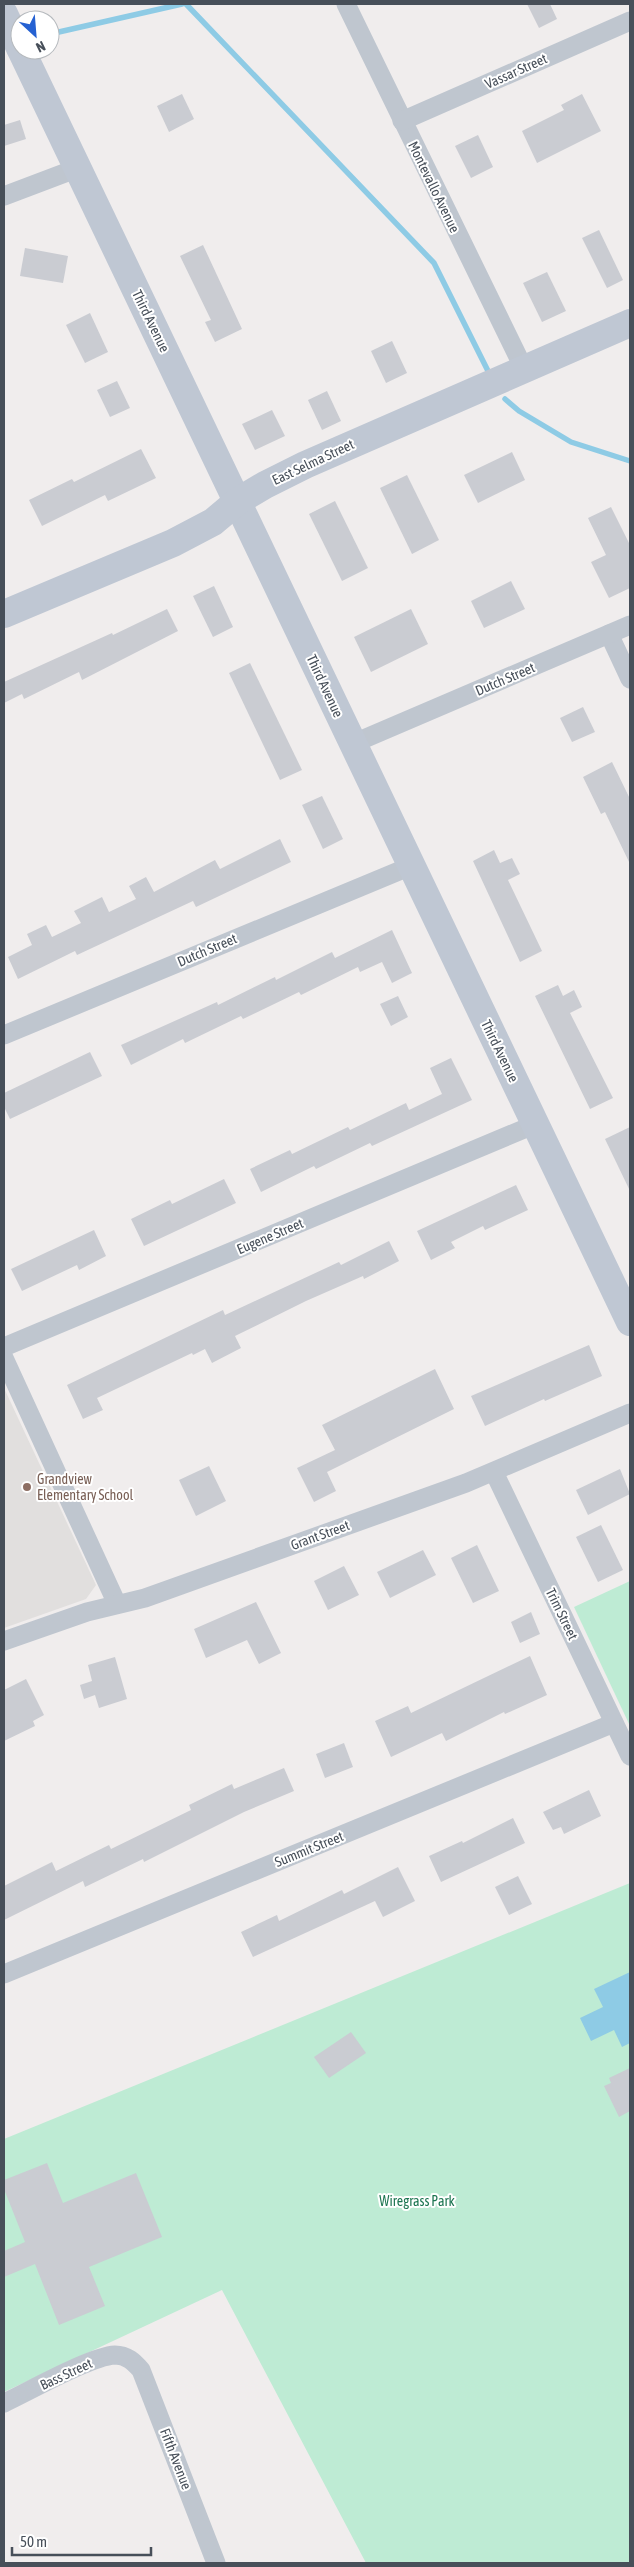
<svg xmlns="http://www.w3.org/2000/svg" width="634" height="2567" viewBox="0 0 634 2567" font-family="'Asap Condensed',sans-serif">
<rect width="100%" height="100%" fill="#f0eded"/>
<polygon fill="#e1dfde" points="4,1388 96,1585 86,1599 4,1628"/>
<g fill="#beebd4">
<polygon points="630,1581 630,1726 574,1607"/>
<polygon points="630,1883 630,2563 366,2563 222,2290 4,2392 4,2139"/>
</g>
<polygon fill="#8ecbe5" points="630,1972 630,2043 622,2047 614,2030 591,2041 580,2018 603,2007 594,1989"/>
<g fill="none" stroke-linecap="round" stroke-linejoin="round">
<g stroke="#8ecbe5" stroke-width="5.5">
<polyline points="186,4 434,263 488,371"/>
<polyline points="50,34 182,4"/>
<polyline points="505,399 519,411 571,442 630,461"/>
</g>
</g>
<g fill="#caccd2">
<polygon points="527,4 550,4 557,19 539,28"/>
<polygon points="182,94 194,119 169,132 157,106"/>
<polygon points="582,94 601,131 537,163 522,131 564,110 561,105"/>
<polygon points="20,120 26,139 4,146 4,125"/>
<polygon points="478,135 493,167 471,178 455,146"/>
<polygon points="599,230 623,280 607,288 582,238"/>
<polygon points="203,245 242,329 215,342 205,322 211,320 180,256"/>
<polygon points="25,248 68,256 63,283 20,276"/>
<polygon points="547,272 566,311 542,322 523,283"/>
<polygon points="90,313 108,352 85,363 66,325"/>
<polygon points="392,341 407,373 386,383 371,351"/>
<polygon points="117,381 130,408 110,417 97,390"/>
<polygon points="327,391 341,421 322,430 308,400"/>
<polygon points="272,410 285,436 255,450 242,424"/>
<polygon points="141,449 156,478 108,501 105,495 42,526 29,500 72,479 74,482"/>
<polygon points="512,452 525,480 478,503 464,475"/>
<polygon points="407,475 439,540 412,554 380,488"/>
<polygon points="335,501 368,568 342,581 309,514"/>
<polygon points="611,507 630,545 630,588 609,598 591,562 606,555 588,518"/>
<polygon points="511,581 525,609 484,628 471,601"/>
<polygon points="214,586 233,627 213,637 193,596"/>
<polygon points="167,609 178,631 82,680 79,672 24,699 22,694 4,703 4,682 112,633 113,635"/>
<polygon points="411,609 428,644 371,672 354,637"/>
<polygon points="250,663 302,770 280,780 229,673"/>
<polygon points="583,707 595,732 572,742 560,718"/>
<polygon points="612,762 630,799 630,864 605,812 601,814 583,777"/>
<polygon points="322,796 343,839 323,849 302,805"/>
<polygon points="280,839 291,862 196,907 193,901 77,955 75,951 18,979 8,957 32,945 27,934 46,925 52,937 81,923 74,911 102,897 109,912 136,899 129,886 146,877 154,892 215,860 220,869"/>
<polygon points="494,850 500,863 512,858 520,874 508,880 542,951 520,962 473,861"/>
<polygon points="392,930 412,973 392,983 382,962 360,972 358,967 301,995 299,992 243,1019 241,1016 185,1043 183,1039 131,1065 121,1045 217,1002 218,1005 275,977 276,980 332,952 335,958"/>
<polygon points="558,985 563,996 574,990 582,1007 570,1013 613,1098 590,1109 535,996"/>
<polygon points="398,996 408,1017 391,1026 380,1004"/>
<polygon points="90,1052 102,1076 10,1119 4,1107 4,1093"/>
<polygon points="451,1058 472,1100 372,1146 370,1143 316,1169 314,1166 261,1192 250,1169 290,1150 292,1154 348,1127 350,1130 406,1103 409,1110 442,1094 430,1068"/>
<polygon points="630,1127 630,1191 605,1139"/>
<polygon points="224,1179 236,1203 144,1246 131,1219 170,1200 172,1204"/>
<polygon points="516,1185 528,1210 485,1230 483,1226 451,1242 455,1248 431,1260 417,1231"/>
<polygon points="94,1230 106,1256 79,1270 77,1265 22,1291 11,1269"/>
<polygon points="389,1241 399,1261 364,1279 363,1276 306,1301 235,1336 241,1348 212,1363 205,1349 193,1355 192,1353 97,1398 103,1410 83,1419 67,1385 223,1310 225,1315 339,1262 341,1265"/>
<polygon points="589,1345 602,1376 545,1401 544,1399 485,1426 471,1396"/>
<polygon points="435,1369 454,1409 327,1472 336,1491 314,1502 297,1468 335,1450 322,1425"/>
<polygon points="209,1466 226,1501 196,1516 179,1480"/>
<polygon points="620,1469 630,1494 588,1515 576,1490"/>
<polygon points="601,1525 623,1570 598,1582 576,1537"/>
<polygon points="477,1545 499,1591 473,1603 451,1558"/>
<polygon points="423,1550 436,1575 390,1598 377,1572"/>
<polygon points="344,1566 359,1595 328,1610 314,1581"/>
<polygon points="256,1602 281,1653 259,1664 247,1640 206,1658 194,1629"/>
<polygon points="531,1612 540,1634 520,1643 511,1622"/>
<polygon points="530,1656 547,1695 505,1714 504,1712 446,1741 442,1733 391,1757 375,1721 408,1706 411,1713"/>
<polygon points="115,1657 127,1699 99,1708 95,1695 84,1699 80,1685 92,1681 88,1665"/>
<polygon points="26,1679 44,1715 33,1721 35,1726 4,1741 4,1690"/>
<polygon points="344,1743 353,1767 325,1778 316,1754"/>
<polygon points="284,1768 294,1791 244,1812 144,1862 143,1859 85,1887 83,1881 4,1920 4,1886 52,1862 56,1871 109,1845 111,1849 191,1810 189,1805 232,1784 234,1789"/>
<polygon points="589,1790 601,1816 564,1834 561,1827 553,1830 543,1812"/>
<polygon points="513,1818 525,1843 441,1882 429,1856 462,1841 463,1843"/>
<polygon points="398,1867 415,1901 383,1917 375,1901 253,1957 241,1932 277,1915 279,1921 342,1890 344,1894"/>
<polygon points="518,1876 532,1904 509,1915 495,1887"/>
<polygon points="351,2032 366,2053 329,2078 314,2057"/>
<polygon points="630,2068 630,2111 619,2117 604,2086 611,2083 609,2078"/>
<polygon points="47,2163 63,2203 136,2173 162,2237 89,2267 105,2306 59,2325 35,2264 4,2277 4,2251 25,2242 4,2189 4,2180"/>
</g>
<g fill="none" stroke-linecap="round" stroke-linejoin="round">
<g stroke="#bfc6cf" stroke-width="19">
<polyline points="346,4 524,369"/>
<polyline points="402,121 630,21"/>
<polyline points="4,196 78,168"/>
<polyline points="609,634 630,679"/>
<polyline points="352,744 630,625"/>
<polyline points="4,1035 411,866"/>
<polyline points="4,1347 536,1124"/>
<polyline points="4,1358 117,1604"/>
<polyline points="494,1472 630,1756"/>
<polyline points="4,1641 87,1612 145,1598 466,1483 630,1413"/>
<polyline points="4,1974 614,1723"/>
<path d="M4 2403C28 2392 91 2356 115 2355 127 2355 134 2362 141 2370L216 2563"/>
</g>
<g stroke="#bfc7d3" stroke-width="28">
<polyline points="4,14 20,48"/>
<polyline points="21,50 630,1322"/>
<polyline points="4,614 173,543 213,522 238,501 265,485 305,465 630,323"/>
</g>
</g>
<circle fill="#8d6e63" stroke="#fff" stroke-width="2" cx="27" cy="1487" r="5"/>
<g text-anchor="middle" stroke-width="4" stroke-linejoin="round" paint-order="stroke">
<g font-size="14" fill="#474f59" stroke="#fff">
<text transform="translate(516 71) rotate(-24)" y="5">Vassar Street</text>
<text transform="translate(434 187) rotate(64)" y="5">Montevallo Avenue</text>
<text transform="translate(151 321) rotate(64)" y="5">Third Avenue</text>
<text transform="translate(313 462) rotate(-25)" y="5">East Selma Street</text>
<text transform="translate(505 679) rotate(-23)" y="5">Dutch Street</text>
<text transform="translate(325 686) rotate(65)" y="5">Third Avenue</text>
<text transform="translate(207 950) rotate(-23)" y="5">Dutch Street</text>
<text transform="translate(500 1051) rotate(64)" y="5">Third Avenue</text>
<text transform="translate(270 1236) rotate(-23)" y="5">Eugene Street</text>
<text transform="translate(320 1535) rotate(-20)" y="5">Grant Street</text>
<text transform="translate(562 1614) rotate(64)" y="5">Trim Street</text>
<text transform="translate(309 1849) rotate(-22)" y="5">Summit Street</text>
<text transform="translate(66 2374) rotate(-25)" y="5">Bass Street</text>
<text transform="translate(176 2459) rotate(69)" y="5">Fifth Avenue</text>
</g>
<g font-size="14" fill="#785e54" stroke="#fff" text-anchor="start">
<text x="37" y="1484">Grandview<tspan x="37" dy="16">Elementary School</tspan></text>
</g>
<g font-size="14" fill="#1d7551" stroke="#fff">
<text x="417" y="2206">Wiregrass Park</text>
</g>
</g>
<rect width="634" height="2567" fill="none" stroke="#474f59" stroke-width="10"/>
<g transform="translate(35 35) rotate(154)"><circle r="24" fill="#ffffff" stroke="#b5b9bd"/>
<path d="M0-4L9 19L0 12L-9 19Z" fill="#2561d2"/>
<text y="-8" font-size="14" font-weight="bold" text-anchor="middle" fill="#474f59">N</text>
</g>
<path d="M12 2547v8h139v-8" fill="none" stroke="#474f59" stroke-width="2.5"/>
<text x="20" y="2547" font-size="15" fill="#474f59" stroke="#ffffff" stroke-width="4" paint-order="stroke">50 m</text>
</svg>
